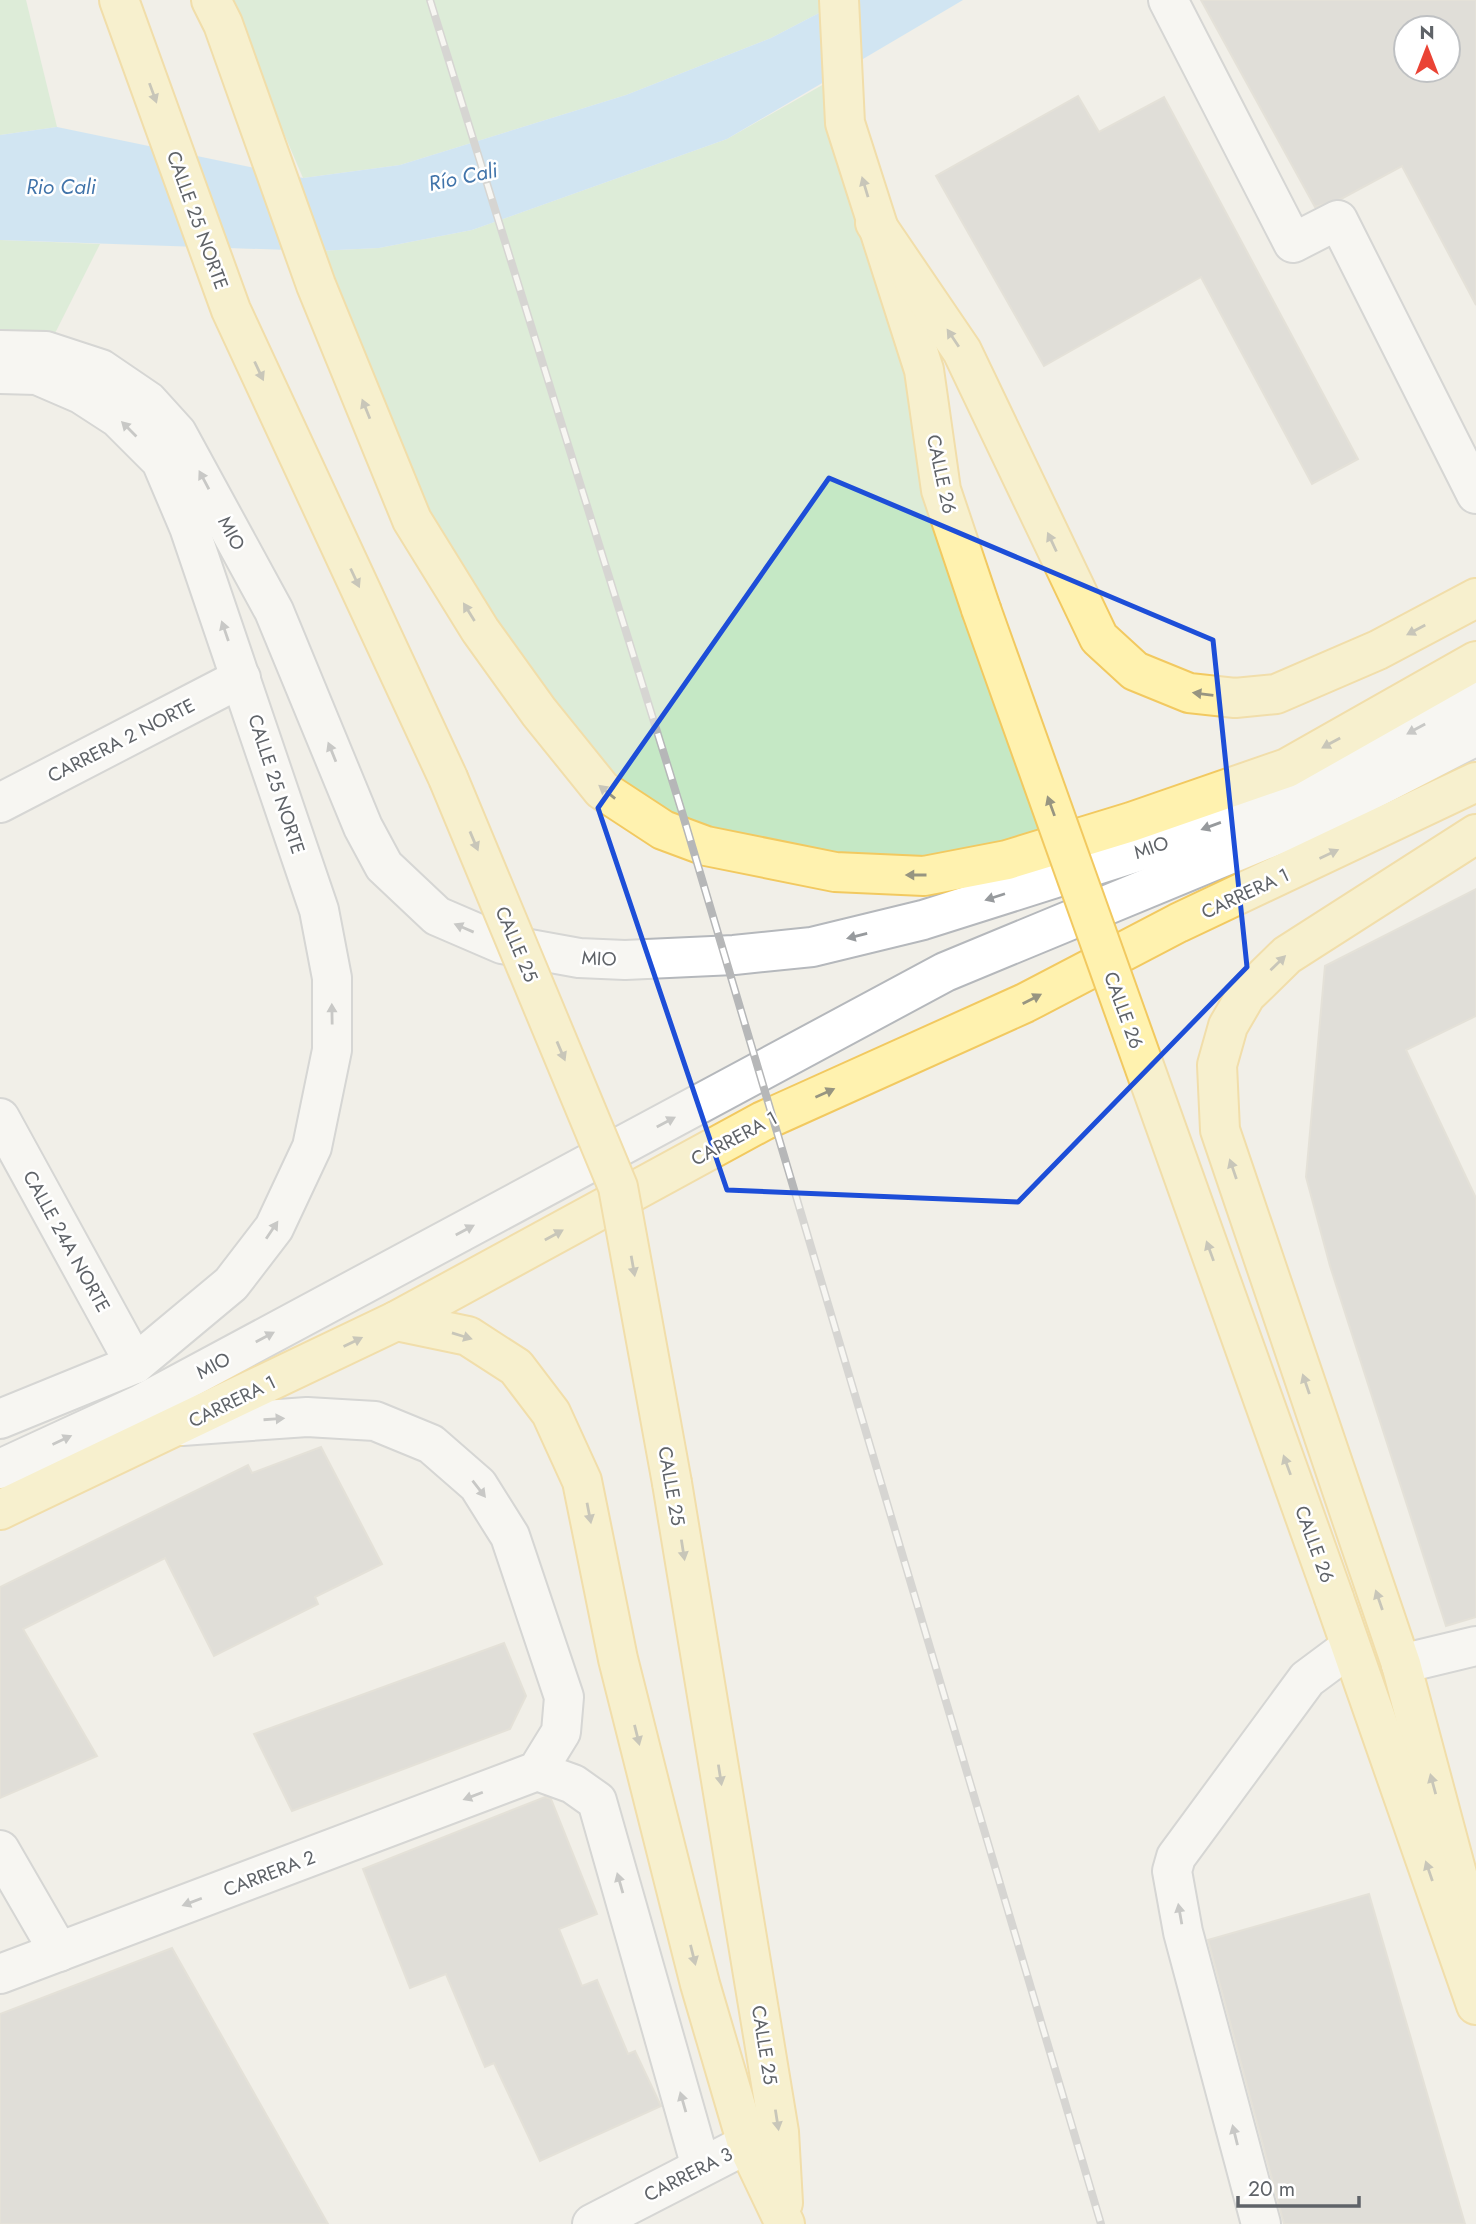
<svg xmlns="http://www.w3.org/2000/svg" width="1476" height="2224" viewBox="0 0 1476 2224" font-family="Jost,sans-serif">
<rect width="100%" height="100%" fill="#f1efe8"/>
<g fill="#c5e8c5">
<polygon points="0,0 26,0 57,127 0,135"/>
<polygon points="227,0 844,0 771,38 626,95 400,165 303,178"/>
<polygon points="840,75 1057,838 924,876 663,830 480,630 317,251 379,248 472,230 727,139"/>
<polygon points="0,240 100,244 46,351 0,350"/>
</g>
<polygon fill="#aadaff" points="844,0 963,0 727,139 472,230 379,248 317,251 0,240 0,135 57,127 303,178 400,165 626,95 771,38"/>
<g fill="#cccac5" stroke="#d6d1c6" stroke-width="2" fill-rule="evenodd">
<path d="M1201 0H1476V305L1402 166 1341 199 1315 207ZM1406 28H1448V70H1406Z"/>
<polygon points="1078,96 1099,132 1164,97 1358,459 1312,484 1201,277 1044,366 936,176"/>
<polygon points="1476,889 1476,1016 1406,1050 1476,1198 1476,1617 1446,1626 1330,1266 1306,1177 1325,966"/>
<polygon points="321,1447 382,1564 315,1597 318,1604 214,1656 165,1558 23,1629 97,1756 0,1798 0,1587 248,1465 252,1473"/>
<polygon points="504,1643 526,1696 510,1729 292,1811 254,1734"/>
<polygon points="545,1797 551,1799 597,1914 559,1929 582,1986 597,1980 628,2054 635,2051 661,2106 540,2161 494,2063 485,2067 446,1974 410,1988 363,1869"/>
<polygon points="1369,1894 1414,2049 1465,2224 1284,2224 1208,1940"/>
<polygon points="172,1948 328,2224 0,2224 0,2014"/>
</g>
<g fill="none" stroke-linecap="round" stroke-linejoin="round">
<defs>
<g id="minor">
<polyline points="1168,0 1293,243 1338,220 1476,494"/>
<polyline points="0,350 46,351 101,369 148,401 177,433 274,611 363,827 384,866 437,916 502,944 579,958 625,960 734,955 812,947 923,920 1144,850 1301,794 1476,696"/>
<polyline points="0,374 37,375 81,394 118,418 161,461 189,527 319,910 332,978 332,1050 312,1147 274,1228 231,1284 135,1364 0,1419"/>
<polyline points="0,803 241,678"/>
<polyline points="0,1118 135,1364"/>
<polyline points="0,1469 141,1404 945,972 1315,819 1476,736"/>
<polyline points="1401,1664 1476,1646"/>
<polyline points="537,1771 573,1784 597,1801 701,2167"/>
<polyline points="0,1850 59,1952"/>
<polyline points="0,1974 537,1771 561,1732 564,1697 510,1536 478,1485 431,1444 375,1421 307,1417 182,1426"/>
<polyline points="592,2224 747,2144"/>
<polyline points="1261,2224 1183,1932 1172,1871 1176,1857 1307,1679 1350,1647"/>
</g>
<g id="major">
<polyline points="119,0 231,310 448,778"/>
<polyline points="211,0 223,24 316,285 412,520 480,630 539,712 602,790 663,830 706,846 835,872 924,876 1007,860 1131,822 1287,768 1476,661"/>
<polyline points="839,0 845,123 924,370 941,490 981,609"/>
<polyline points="875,223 962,351 1099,638 1135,671 1189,693 1235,698 1276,694 1378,650 1476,598"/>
<polyline points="1476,834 1287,955 1246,995 1228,1026 1217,1065 1220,1130 1401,1664 1476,1945"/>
<polyline points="396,1321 468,1336 516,1367 551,1413 582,1481 618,1659 700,1984 747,2144 785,2224"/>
<polyline points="672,1483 779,2132 783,2203"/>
<polyline points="0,1510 396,1321 763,1121 1025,1003 1178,923 1476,782"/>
<polyline points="1334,1598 1476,2005"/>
</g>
</defs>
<use href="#minor" stroke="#b5b8bc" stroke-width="42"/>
<use href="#major" stroke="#f2c960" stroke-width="42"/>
<use href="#minor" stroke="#fff" stroke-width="38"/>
<use href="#major" stroke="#fff2af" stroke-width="38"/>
<defs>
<polyline id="rail" points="430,0 682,812 1101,2224"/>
</defs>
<use href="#rail" stroke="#b6b7b8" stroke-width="8"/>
<use href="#rail" stroke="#fff" stroke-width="5" stroke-dasharray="16" stroke-linecap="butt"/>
<defs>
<g id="major-bridge">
<polyline points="981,609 1334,1598"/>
<polyline points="448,778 618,1187 672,1483"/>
</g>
</defs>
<use href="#major-bridge" stroke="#f2c960" stroke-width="42" stroke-linecap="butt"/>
<use href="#major-bridge" stroke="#fff2af" stroke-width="38"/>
</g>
<defs><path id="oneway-solid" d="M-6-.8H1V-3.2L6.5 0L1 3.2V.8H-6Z" transform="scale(1.75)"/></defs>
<g fill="#979581">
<use href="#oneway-solid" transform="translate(153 93) rotate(70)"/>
<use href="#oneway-solid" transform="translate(865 187) rotate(-107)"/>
<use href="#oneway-solid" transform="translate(953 338) rotate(-124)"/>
<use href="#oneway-solid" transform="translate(259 371) rotate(65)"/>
<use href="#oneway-solid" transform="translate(366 409) rotate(-112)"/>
<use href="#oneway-solid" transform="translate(1052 542) rotate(-115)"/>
<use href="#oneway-solid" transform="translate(355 578) rotate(65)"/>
<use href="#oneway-solid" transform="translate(469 612) rotate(-122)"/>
<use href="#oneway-solid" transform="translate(1416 630) rotate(152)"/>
<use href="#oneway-solid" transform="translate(1203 694) rotate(-173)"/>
<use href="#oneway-solid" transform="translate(1331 743) rotate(151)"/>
<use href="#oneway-solid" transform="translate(607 792) rotate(-141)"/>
<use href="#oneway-solid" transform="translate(1051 806) rotate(-110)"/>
<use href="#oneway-solid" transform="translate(474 841) rotate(67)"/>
<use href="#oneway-solid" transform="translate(1329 854) rotate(-25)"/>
<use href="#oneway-solid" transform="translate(916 875) rotate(-180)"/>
<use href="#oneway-solid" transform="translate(1278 963) rotate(-44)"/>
<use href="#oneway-solid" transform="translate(1032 999) rotate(-27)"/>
<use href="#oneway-solid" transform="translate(561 1051) rotate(67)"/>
<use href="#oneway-solid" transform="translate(825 1093) rotate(-24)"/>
<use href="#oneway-solid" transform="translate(1233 1169) rotate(-109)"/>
<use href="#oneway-solid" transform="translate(554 1235) rotate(-29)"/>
<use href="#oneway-solid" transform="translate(1210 1251) rotate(-110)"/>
<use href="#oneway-solid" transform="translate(633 1266) rotate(80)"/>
<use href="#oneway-solid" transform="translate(462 1336) rotate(17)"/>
<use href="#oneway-solid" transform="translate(353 1342) rotate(-26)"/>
<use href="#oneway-solid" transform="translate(1306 1384) rotate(-109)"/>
<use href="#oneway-solid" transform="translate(1287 1465) rotate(-110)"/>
<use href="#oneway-solid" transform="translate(589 1513) rotate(79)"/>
<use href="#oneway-solid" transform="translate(683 1550) rotate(81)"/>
<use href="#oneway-solid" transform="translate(1379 1600) rotate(-109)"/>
<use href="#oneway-solid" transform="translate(637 1735) rotate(76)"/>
<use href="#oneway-solid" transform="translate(720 1775) rotate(81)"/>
<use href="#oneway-solid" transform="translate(1433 1784) rotate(-105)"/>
<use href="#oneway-solid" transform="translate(1429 1871) rotate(-109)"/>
<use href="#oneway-solid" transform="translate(693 1955) rotate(76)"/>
<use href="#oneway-solid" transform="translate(777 2120) rotate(81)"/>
</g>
<g fill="#979a9d">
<use href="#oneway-solid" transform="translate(129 429) rotate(-135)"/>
<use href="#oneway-solid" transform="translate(204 480) rotate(-118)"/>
<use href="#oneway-solid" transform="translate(225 631) rotate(-109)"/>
<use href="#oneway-solid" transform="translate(1416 729) rotate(151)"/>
<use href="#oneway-solid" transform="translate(332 752) rotate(-112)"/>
<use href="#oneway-solid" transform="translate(1211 826) rotate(160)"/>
<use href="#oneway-solid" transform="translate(995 897) rotate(162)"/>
<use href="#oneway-solid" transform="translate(464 928) rotate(-157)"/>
<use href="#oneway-solid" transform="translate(857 936) rotate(166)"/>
<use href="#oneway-solid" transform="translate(332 1014) rotate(-91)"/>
<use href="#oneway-solid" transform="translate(666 1122) rotate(-28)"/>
<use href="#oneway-solid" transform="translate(272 1230) rotate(-56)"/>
<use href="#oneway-solid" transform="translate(465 1230) rotate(-28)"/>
<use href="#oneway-solid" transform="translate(265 1337) rotate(-28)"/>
<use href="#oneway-solid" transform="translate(274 1419) rotate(-4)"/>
<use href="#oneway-solid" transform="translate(62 1440) rotate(-25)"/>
<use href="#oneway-solid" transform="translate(479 1489) rotate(52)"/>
<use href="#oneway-solid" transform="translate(473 1796) rotate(159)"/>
<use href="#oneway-solid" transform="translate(620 1883) rotate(-106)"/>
<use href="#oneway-solid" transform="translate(192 1902) rotate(159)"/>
<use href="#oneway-solid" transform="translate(1180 1914) rotate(-100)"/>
<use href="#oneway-solid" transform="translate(683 2102) rotate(-106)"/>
<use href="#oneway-solid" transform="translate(1235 2135) rotate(-104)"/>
</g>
<path d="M0 0H1476V2224H0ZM829 478 1213 640 1247 967 1018 1202 727 1190 598 808Z" fill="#f1efe8" fill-opacity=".55" fill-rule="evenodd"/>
<path fill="none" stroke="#1d4ed8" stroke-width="5" stroke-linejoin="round" d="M829 478 1213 640 1247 967 1018 1202 727 1190 598 808Z"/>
<g text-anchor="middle" stroke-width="5" stroke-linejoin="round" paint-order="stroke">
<g font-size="19" fill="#5f6368" stroke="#fff">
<text transform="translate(198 220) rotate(70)" y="7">CALLE 25 NORTE</text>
<text transform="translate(942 474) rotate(78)" y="7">CALLE 26</text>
<text transform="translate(232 533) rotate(62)" y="7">MIO</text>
<text transform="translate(121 740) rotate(-27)" y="7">CARRERA 2 NORTE</text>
<text transform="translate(277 784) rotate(72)" y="7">CALLE 25 NORTE</text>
<text transform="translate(1151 847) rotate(-19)" y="7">MIO</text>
<text transform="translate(1245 893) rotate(-25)" y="7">CARRERA 1</text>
<text transform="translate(517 944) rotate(67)" y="7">CALLE 25</text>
<text transform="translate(599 958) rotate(3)" y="7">MIO</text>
<text transform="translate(1124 1010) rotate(70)" y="7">CALLE 26</text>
<text transform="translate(734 1138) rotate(-28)" y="7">CARRERA 1</text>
<text transform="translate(67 1241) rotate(61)" y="7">CALLE 24A NORTE</text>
<text transform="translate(213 1365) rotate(-28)" y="7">MIO</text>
<text transform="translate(232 1401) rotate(-26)" y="7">CARRERA 1</text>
<text transform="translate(672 1486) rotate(80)" y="7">CALLE 25</text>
<text transform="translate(1315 1544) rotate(70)" y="7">CALLE 26</text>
<text transform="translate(269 1873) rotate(-21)" y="7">CARRERA 2</text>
<text transform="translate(765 2045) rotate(81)" y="7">CALLE 25</text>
<text transform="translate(688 2174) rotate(-27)" y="7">CARRERA 3</text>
</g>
<g font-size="21" font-style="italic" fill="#4174aa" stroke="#fff">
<text transform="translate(463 177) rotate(-12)" y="7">Río Cali</text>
<text x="61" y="194">Rio Cali</text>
</g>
</g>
<g transform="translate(1427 49)"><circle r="33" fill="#ffffff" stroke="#bfc1c3" stroke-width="2"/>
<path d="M0-5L12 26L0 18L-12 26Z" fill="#ea4335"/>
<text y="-10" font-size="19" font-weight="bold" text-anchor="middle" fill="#5f6368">N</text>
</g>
<path d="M1238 2196v10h121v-10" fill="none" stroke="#5f6368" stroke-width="3.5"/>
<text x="1248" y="2196" font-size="21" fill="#5f6368" stroke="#ffffff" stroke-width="5" paint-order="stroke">20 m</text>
</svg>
